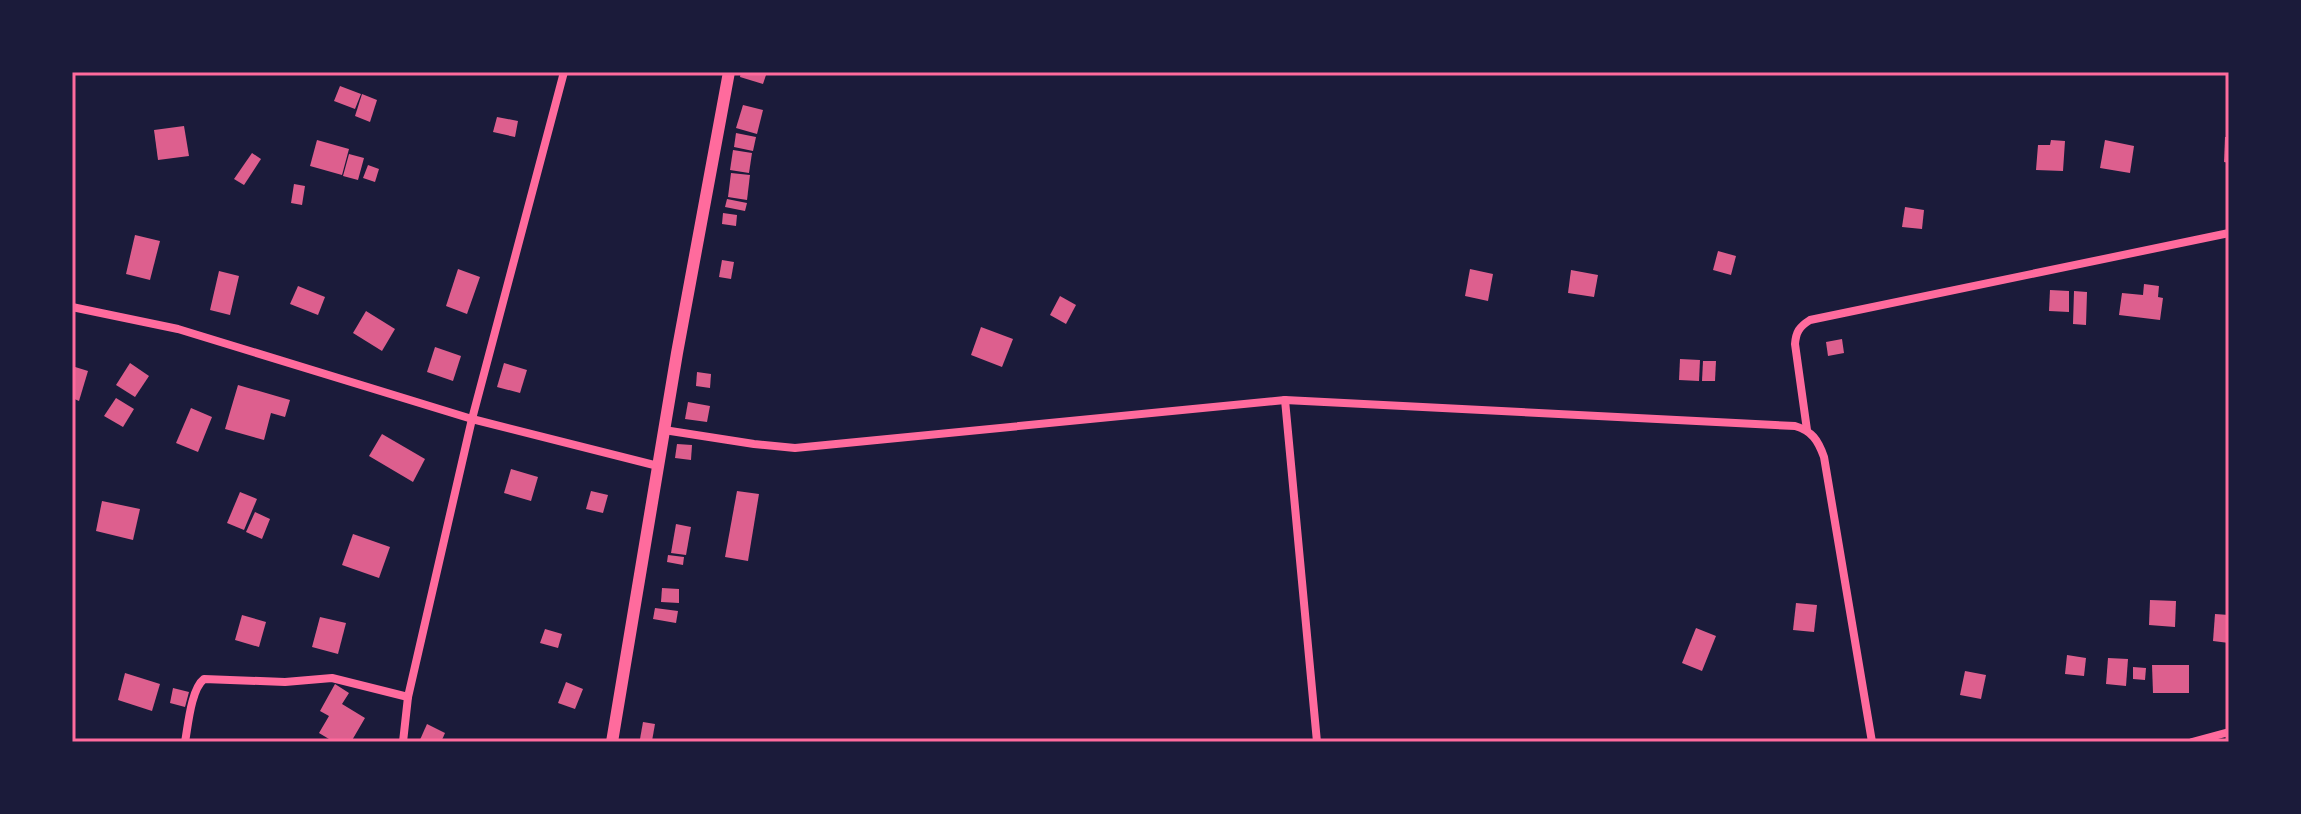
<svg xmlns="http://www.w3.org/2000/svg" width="2301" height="814" viewBox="0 0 2301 814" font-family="'Alegreya Sans',sans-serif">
<rect width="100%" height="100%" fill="#1b1b3a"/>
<g fill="#dd5f8e">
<polygon points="741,72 767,72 763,84 740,77"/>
<polygon points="340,86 361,94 355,109 334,101"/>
<polygon points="362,94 377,100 370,122 355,116"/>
<polygon points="743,105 763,110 757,134 736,128"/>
<polygon points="497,117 518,121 515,137 493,132"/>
<polygon points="184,126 189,156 158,160 154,130"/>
<polygon points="736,133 756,137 753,151 734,147"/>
<polygon points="2225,137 2229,137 2229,163 2224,162"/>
<polygon points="317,140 349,149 342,175 310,166"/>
<polygon points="2051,140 2065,141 2063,171 2036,170 2038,145 2050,145"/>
<polygon points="2105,140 2134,146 2130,173 2100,168"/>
<polygon points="733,150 752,153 749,173 730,170"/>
<polygon points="252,153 261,159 244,185 234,179"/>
<polygon points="349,154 364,158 358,180 343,176"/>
<polygon points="368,165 379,169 375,182 363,178"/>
<polygon points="731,173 750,175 747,200 728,197"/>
<polygon points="294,184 305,186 302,205 291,203"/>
<polygon points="727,199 747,203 745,211 725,207"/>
<polygon points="1905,207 1924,210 1922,229 1902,227"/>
<polygon points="723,213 737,215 736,226 722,224"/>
<polygon points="135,235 160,241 150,280 126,274"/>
<polygon points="1718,251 1736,256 1731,275 1713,270"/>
<polygon points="722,260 734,262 731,279 719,277"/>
<polygon points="458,269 480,277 467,314 446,306"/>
<polygon points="1470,269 1493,274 1488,301 1465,296"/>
<polygon points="1571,270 1598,275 1594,297 1568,293"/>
<polygon points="219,271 239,276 230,315 210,310"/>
<polygon points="2144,284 2159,286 2158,297 2163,298 2160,320 2119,315 2122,293 2143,295"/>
<polygon points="298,286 325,297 318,315 290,304"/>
<polygon points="2050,290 2069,291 2069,312 2049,311"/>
<polygon points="2074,291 2087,292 2086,325 2073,324"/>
<polygon points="1060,296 1076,305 1066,324 1050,315"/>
<polygon points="366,311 395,329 382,351 353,333"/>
<polygon points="981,327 1013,339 1002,367 971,355"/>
<polygon points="1842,339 1844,353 1828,356 1826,342"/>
<polygon points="435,347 461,356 453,381 427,372"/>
<polygon points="1680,359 1700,360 1699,381 1679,380"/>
<polygon points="1703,361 1716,361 1715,381 1702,381"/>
<polygon points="130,363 149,376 135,397 116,385"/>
<polygon points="504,363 527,370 520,393 497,387"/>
<polygon points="72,366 88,371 79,401 72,398"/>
<polygon points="697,372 711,374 710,388 696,386"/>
<polygon points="238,385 290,400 285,417 271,413 264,440 225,429"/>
<polygon points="116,398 134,409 123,427 104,416"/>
<polygon points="688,402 710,406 707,422 685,419"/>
<polygon points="191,408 212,417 198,452 176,443"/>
<polygon points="382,434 425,459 413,482 369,456"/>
<polygon points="677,444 692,445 691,460 675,458"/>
<polygon points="511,469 538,477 531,501 504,493"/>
<polygon points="591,491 608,495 603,513 586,509"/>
<polygon points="737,491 759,494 748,561 725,557"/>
<polygon points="240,492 257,499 244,530 227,523"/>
<polygon points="102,501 140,509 133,540 96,531"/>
<polygon points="255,512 270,519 262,539 246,532"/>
<polygon points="676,524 691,527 686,555 671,553"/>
<polygon points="353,534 390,547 379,578 342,565"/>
<polygon points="668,555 684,557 683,565 667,562"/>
<polygon points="662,588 679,589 679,603 661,602"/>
<polygon points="2150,600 2176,601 2175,627 2149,625"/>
<polygon points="1796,603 1817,605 1814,632 1793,630"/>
<polygon points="655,608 678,611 676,623 653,619"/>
<polygon points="2215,614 2229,615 2229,643 2213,641"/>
<polygon points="242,615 266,622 259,647 235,640"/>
<polygon points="320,617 346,623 338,654 312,647"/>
<polygon points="1696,628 1716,636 1702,671 1682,663"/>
<polygon points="545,629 562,634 558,648 540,643"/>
<polygon points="2067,655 2086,658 2084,676 2065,674"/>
<polygon points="2108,658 2128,659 2126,686 2106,684"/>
<polygon points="2152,665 2189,665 2189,693 2153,693"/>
<polygon points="2133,667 2146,668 2145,680 2133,679"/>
<polygon points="1965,671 1986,675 1981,699 1960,695"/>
<polygon points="125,673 160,684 152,711 118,700"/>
<polygon points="566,682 583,689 575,709 558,703"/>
<polygon points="335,684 349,693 342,704 365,718 351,742 334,742 319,733 329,716 320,711"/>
<polygon points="173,688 189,692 185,707 170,703"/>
<polygon points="643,722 655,724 652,741 640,739"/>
<polygon points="427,724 445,733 441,742 419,742"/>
</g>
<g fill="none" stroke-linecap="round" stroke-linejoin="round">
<g stroke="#ff6b9d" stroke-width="8">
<polyline points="72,307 178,329 472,419 658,466"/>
<polyline points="1285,400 1317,742"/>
<path d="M664 430 754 444 795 448 1285 400 1795 426C1812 431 1818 440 1824 457L1872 742"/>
<path d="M1807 430 1795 344C1796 332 1799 327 1810 320L2229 233"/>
<path d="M185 742C188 726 191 689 204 679L285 682 332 678 408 697"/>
<polyline points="403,742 408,697 472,419 564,72"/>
<polyline points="2192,742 2229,732"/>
</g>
<polyline stroke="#ff6b9d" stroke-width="12" points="612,742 677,353 729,72"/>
</g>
<rect width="2301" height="814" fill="none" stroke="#1b1b3a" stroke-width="148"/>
<rect x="74" y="74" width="2153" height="666" fill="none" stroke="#ff6b9d" stroke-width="3"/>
</svg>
